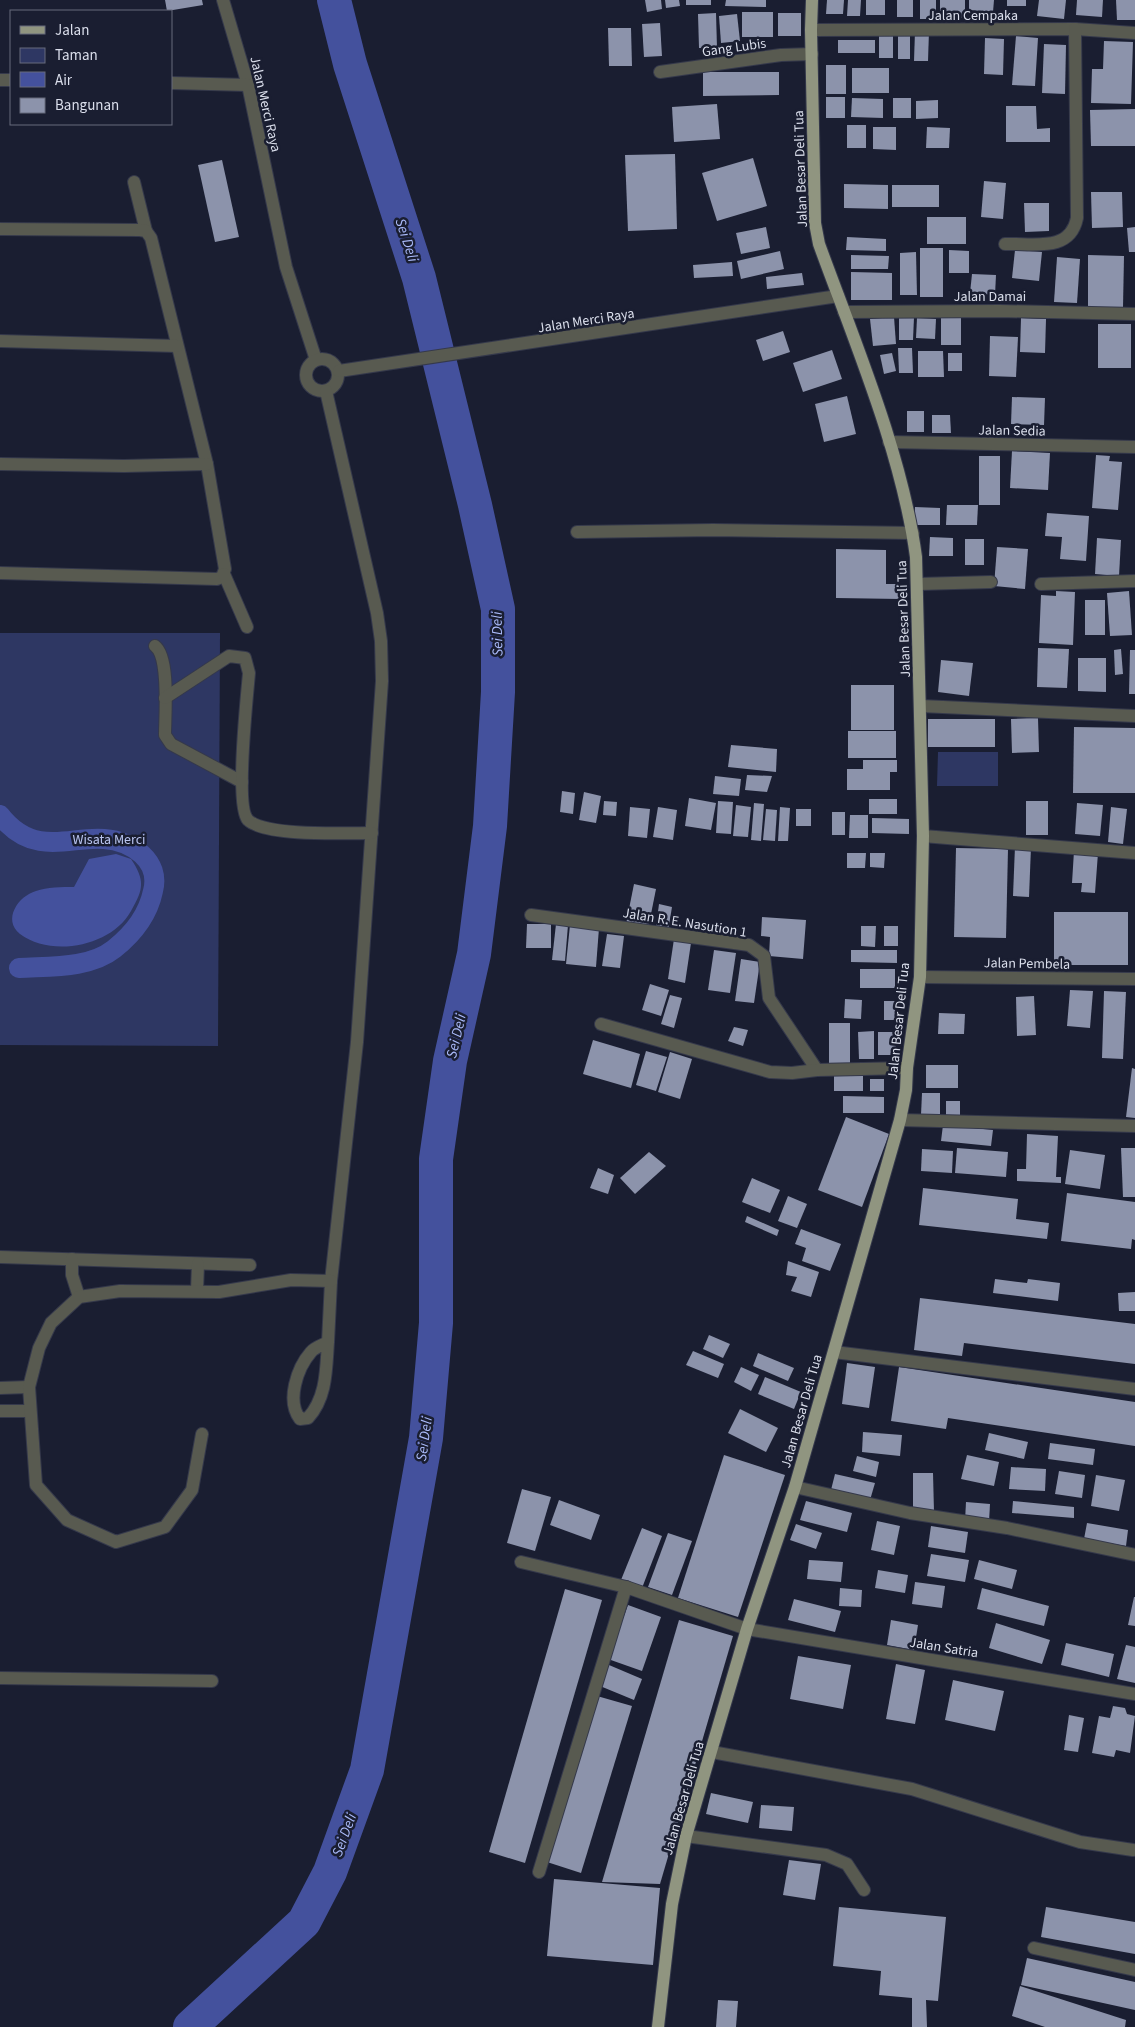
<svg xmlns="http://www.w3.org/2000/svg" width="1135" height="2027" viewBox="0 0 1135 2027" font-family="'Source Sans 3',sans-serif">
<rect width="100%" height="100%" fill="#1a1e31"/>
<g fill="#2e3763">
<polygon points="0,633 220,633 218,1046 0,1045"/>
<polygon points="938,752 998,752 998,786 937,786"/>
</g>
<path fill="#44519d" d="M116 854 131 859C145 880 144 889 131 911 112 946 52 958 20 934 2 920 18 896 36 891 47 887 62 887 74 887L89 859Z"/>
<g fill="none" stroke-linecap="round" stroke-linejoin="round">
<path stroke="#44519d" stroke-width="20" d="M0 815C10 828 23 838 40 841 62 845 82 837 104 839 132 841 161 861 153 891 148 915 133 934 114 949 89 969 48 966 19 968"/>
<polyline stroke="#44519d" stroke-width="34" points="190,2027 304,1922 330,1872 367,1770 426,1438 436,1323 436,1159 450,1061 474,954 490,826 498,692 498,609 475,505 419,278 350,64 334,0"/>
</g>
<g fill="#8c93ab">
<polygon points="165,0 202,0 203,5 167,11"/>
<polygon points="645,0 661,0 662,9 647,12"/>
<polygon points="665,0 679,0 680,6 666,8"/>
<rect x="686" y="0" width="25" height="5"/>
<polygon points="726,0 766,0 766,7 725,6"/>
<polygon points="827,0 844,0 843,14 826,14"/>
<polygon points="848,0 861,0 860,16 847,16"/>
<rect x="866" y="0" width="19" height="15"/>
<rect x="897" y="0" width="16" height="17"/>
<rect x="920" y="0" width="16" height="19"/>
<rect x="940" y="0" width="25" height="18"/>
<polygon points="969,0 994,0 993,12 969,10"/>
<rect x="1007" y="0" width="19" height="6"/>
<polygon points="1039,0 1066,0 1064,19 1037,16"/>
<polygon points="1077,0 1103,0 1102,17 1076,15"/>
<polygon points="1116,0 1135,0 1135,20 1117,20"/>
<rect x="742" y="12" width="31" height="25"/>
<polygon points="716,13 717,48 699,48 698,14"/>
<rect x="778" y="13" width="23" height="23"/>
<polygon points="737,14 740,41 721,43 719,16"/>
<polygon points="660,23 662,56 644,57 642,24"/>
<polygon points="608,28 631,28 632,66 609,66"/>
<polygon points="915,31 929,31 928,61 914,61"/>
<rect x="879" y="32" width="14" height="26"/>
<rect x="898" y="32" width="12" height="27"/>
<polygon points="1016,36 1038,38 1035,86 1012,85"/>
<polygon points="985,38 1004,39 1003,75 984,74"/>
<rect x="838" y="40" width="37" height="13"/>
<polygon points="1104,41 1133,42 1131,104 1091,103 1092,69 1103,69"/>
<polygon points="1044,44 1066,45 1065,94 1042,93"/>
<rect x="826" y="65" width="20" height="29"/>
<rect x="852" y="68" width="37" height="25"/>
<polygon points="703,72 779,72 779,95 703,96"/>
<rect x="826" y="97" width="19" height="21"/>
<polygon points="852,98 883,99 883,118 851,117"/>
<rect x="893" y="98" width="18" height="20"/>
<polygon points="938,100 938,118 916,119 916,101"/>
<polygon points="717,104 720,139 674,142 672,107"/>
<polygon points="1006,106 1036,106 1037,129 1050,128 1050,142 1006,142"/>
<polygon points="1135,109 1135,146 1091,146 1090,110"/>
<rect x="847" y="125" width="19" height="23"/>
<polygon points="873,127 896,127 896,150 873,149"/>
<polygon points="927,127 950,128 949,148 926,148"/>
<polygon points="675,154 677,229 628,231 625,155"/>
<polygon points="753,158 767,206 717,221 702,173"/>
<polygon points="222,160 239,237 215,242 198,165"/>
<polygon points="984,181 1006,183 1003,219 981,217"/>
<polygon points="844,184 888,185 888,209 844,208"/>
<rect x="892" y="185" width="47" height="22"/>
<polygon points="1091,192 1122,192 1123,227 1092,228"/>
<polygon points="1024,203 1049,203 1049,231 1025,232"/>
<rect x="927" y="217" width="39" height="27"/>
<polygon points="766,227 770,248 741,254 736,233"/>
<polygon points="1135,227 1135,252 1129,252 1127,228"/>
<polygon points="847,237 886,239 886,251 846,250"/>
<rect x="920" y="248" width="23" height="49"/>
<polygon points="949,250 969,251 969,273 949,273"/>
<polygon points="1015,250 1042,252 1039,281 1012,278"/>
<polygon points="780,251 784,269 741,279 737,261"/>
<polygon points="916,252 917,295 900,295 900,253"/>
<polygon points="851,255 889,256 888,269 851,269"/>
<polygon points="1088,255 1124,256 1123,307 1088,307"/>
<polygon points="1057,257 1080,259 1077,303 1054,302"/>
<polygon points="732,262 733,276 694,278 693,265"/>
<polygon points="851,272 892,273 892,300 851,300"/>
<polygon points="802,273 804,285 767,289 766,277"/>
<polygon points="972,274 996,275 995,295 970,293"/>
<polygon points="894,317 896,344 873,346 870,319"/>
<polygon points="899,317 914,317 913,340 899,340"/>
<polygon points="917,318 936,319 935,339 916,338"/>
<rect x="941" y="318" width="20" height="27"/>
<polygon points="1021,318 1046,319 1045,353 1020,352"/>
<rect x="1098" y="324" width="33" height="44"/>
<polygon points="783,331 790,352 763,361 756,340"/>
<polygon points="990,336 1018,337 1016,377 989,376"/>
<polygon points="898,348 912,348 913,373 899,373"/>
<polygon points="832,350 842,379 803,392 793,363"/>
<polygon points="918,351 943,351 944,377 918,377"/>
<polygon points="892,353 896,371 884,374 880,355"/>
<rect x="948" y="353" width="14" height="18"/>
<polygon points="847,396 856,434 824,442 815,404"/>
<polygon points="1012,397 1045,398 1044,425 1011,424"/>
<rect x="907" y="411" width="17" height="21"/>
<polygon points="932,415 950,415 951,433 932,433"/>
<polygon points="1012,451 1050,453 1048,490 1010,488"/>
<polygon points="1096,455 1110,456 1109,461 1122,462 1118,510 1092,508"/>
<rect x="979" y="456" width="21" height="49"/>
<polygon points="947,505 978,505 977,525 946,525"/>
<polygon points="915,507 940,508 940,525 915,525"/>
<polygon points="1047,513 1089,516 1086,561 1060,559 1062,537 1045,536"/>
<polygon points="930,537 953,538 953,556 929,556"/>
<polygon points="1097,538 1121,540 1119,576 1095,574"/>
<rect x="965" y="539" width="19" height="26"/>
<polygon points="997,547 1028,549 1025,589 994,586"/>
<polygon points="836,549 886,550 886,584 900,584 900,599 836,598"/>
<polygon points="1056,591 1075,592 1073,645 1039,643 1041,595 1056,596"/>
<polygon points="1129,591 1132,635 1110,636 1107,593"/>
<rect x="1085" y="600" width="20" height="35"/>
<polygon points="1038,648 1069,649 1067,688 1037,687"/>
<polygon points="1121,649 1123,674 1115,675 1114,650"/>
<polygon points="1130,650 1135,650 1135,694 1129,694"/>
<polygon points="1078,658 1106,658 1106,692 1078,691"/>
<polygon points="941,660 973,663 969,696 938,692"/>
<rect x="851" y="685" width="43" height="45"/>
<polygon points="1038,718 1039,752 1012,753 1011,719"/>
<rect x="928" y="719" width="67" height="28"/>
<polygon points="1074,727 1135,728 1135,793 1073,793"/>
<rect x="848" y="731" width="48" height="27"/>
<polygon points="731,745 777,749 776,772 728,767"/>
<polygon points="863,760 897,760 897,772 890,772 890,790 847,790 847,769 863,769"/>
<polygon points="747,775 772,776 767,792 745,790"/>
<polygon points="715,776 741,779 739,796 713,794"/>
<polygon points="562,791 575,793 573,814 560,812"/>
<polygon points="584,792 601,796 596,823 579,820"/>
<polygon points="689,798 716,803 711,830 685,826"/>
<rect x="869" y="799" width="28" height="15"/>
<polygon points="604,801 617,802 616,816 603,815"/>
<polygon points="718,801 733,802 731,834 716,833"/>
<rect x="1026" y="801" width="22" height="34"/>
<polygon points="754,803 764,804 761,841 751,840"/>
<polygon points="1077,803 1103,805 1100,836 1075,834"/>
<polygon points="736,805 751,807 748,837 733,836"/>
<polygon points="630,807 650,809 647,838 628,836"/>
<polygon points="658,807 677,810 673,840 653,837"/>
<polygon points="780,807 790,808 788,841 778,841"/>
<polygon points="1111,807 1127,809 1123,844 1108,842"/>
<polygon points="766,809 777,810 775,841 763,840"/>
<rect x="796" y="809" width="15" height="17"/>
<rect x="832" y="812" width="13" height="23"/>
<polygon points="850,815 868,815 868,838 849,838"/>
<polygon points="872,818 909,819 909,834 872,833"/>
<polygon points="1015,846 1031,847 1029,897 1013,896"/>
<polygon points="956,848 1008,849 1006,938 954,937"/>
<polygon points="1074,851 1098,853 1095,893 1081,892 1082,883 1072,883"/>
<polygon points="847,853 866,853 865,868 847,868"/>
<polygon points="870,853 885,853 884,868 870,867"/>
<polygon points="634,884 656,889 648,929 626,924"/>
<polygon points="659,904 672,907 668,931 656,927"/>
<rect x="1054" y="912" width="74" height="53"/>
<polygon points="762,917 806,920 803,959 769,956 770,937 761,936"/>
<polygon points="527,924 551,924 551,948 526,948"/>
<polygon points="556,924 568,925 565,961 552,960"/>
<polygon points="570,925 599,928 596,967 566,964"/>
<polygon points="861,926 876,926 875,947 861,946"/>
<rect x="884" y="926" width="14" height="20"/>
<polygon points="607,934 624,936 620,968 602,966"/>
<polygon points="674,939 691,943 685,983 668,979"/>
<polygon points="714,950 736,953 730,993 708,990"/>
<polygon points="851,950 897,950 897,963 851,962"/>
<polygon points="741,959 760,962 754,1003 735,1001"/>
<rect x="860" y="969" width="35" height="19"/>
<polygon points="650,984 669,990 661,1016 642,1010"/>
<polygon points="1070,990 1093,991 1090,1028 1067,1026"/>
<polygon points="1104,991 1126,992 1123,1059 1102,1058"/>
<polygon points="670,995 682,998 674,1028 661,1024"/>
<polygon points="1034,996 1036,1035 1017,1036 1016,997"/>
<polygon points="845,999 862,1000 861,1019 844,1018"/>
<polygon points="884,1001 896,1001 895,1020 884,1020"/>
<polygon points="939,1013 965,1014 964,1034 938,1034"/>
<rect x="829" y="1023" width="21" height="41"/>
<polygon points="734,1027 748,1030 743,1046 728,1041"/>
<polygon points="874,1031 874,1059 859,1059 858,1032"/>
<rect x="878" y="1032" width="18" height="23"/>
<polygon points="593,1040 640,1054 631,1088 583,1074"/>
<polygon points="646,1051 667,1057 656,1091 636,1085"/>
<polygon points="670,1052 692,1059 680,1099 658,1092"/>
<rect x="926" y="1065" width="32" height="23"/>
<polygon points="1132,1068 1135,1069 1135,1118 1126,1117"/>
<rect x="834" y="1076" width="29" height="15"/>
<rect x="870" y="1079" width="14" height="12"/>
<polygon points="922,1093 940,1093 940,1115 921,1115"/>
<polygon points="843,1096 884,1097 884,1113 843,1113"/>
<rect x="946" y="1101" width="14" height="16"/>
<polygon points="846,1117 889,1134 862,1207 818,1190"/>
<polygon points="943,1125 993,1130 991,1146 941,1141"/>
<polygon points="1027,1134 1058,1136 1056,1177 1061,1177 1061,1183 1017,1181 1017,1169 1026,1169"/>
<polygon points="957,1148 1008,1152 1006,1177 955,1173"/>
<polygon points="1121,1148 1135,1148 1135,1197 1123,1197"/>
<polygon points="922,1149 953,1151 952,1173 921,1171"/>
<polygon points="1070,1150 1105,1155 1100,1189 1065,1184"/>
<polygon points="649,1152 666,1166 635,1194 620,1178"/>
<polygon points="598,1168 614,1175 608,1194 590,1188"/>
<polygon points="752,1178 780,1190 770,1213 742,1202"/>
<polygon points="923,1188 1018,1199 1016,1219 1049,1223 1047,1239 919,1225"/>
<polygon points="1067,1193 1135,1202 1135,1240 1132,1239 1131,1249 1061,1241"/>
<polygon points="788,1196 807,1204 797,1228 778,1221"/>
<polygon points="747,1216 779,1230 777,1236 745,1222"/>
<polygon points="801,1229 841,1244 830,1271 802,1261 806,1248 795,1244"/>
<polygon points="788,1261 819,1272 811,1297 791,1291 797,1277 786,1275"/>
<polygon points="995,1279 1027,1283 1028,1279 1060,1283 1058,1301 993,1293"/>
<polygon points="1135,1292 1135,1311 1119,1311 1118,1293"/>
<polygon points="920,1298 1135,1324 1135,1364 964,1343 962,1356 914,1350"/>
<polygon points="709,1335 730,1344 723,1358 703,1349"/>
<polygon points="693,1351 724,1364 718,1378 686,1365"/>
<polygon points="758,1353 794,1368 788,1381 753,1366"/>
<polygon points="847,1363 875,1367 869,1408 842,1404"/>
<polygon points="741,1367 759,1375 751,1391 734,1382"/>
<polygon points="899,1367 1135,1402 1135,1446 948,1418 946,1429 891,1421"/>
<polygon points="765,1377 801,1392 794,1409 758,1394"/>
<polygon points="740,1409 778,1428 766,1452 728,1433"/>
<polygon points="863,1432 902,1435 900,1456 862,1452"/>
<polygon points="989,1433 1028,1442 1024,1459 985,1450"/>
<polygon points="1050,1443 1095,1449 1093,1465 1048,1459"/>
<polygon points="724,1455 785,1475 738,1617 678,1598"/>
<polygon points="967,1455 999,1462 994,1486 961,1479"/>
<polygon points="857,1456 879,1462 876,1477 853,1471"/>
<polygon points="1011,1467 1046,1469 1045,1491 1009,1489"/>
<polygon points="1059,1471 1085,1475 1082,1498 1055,1494"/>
<polygon points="913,1473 933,1473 934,1512 913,1513"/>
<polygon points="835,1474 875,1483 870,1500 831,1490"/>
<polygon points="1096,1475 1125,1480 1119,1511 1091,1506"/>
<polygon points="522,1489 551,1497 535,1551 507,1543"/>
<polygon points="559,1500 600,1515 591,1540 550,1525"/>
<polygon points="806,1501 852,1513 847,1532 800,1520"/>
<polygon points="1013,1501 1074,1507 1074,1518 1012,1513"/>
<polygon points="966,1502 990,1504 989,1522 965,1521"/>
<polygon points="877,1521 900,1526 894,1555 871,1550"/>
<polygon points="1087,1523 1128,1530 1126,1546 1084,1539"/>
<polygon points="796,1524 822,1533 816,1549 790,1540"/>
<polygon points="931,1526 968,1532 965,1553 928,1547"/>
<polygon points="642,1528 662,1536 642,1588 621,1580"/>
<polygon points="668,1533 692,1541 672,1595 648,1587"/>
<polygon points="931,1554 969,1560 965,1582 927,1576"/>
<polygon points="809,1560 843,1562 841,1582 807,1579"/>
<polygon points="979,1560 1017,1570 1012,1589 974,1579"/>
<polygon points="878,1570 908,1575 905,1593 875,1588"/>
<polygon points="915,1582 945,1586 942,1608 912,1604"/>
<polygon points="840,1588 862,1590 861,1607 839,1606"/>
<polygon points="982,1588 1049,1606 1044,1626 977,1609"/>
<polygon points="565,1589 602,1600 525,1863 489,1852"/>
<polygon points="1134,1597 1135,1597 1135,1626 1128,1625"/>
<polygon points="794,1599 841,1611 835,1632 788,1620"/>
<polygon points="628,1605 661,1617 642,1671 608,1659"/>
<polygon points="679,1620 733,1636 660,1884 602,1882"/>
<polygon points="891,1620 918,1625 914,1650 887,1645"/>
<polygon points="996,1623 1050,1640 1042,1664 989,1648"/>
<polygon points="1066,1643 1114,1654 1109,1677 1061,1665"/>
<polygon points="1126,1645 1135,1647 1135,1683 1117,1679"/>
<polygon points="798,1656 851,1665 843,1709 790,1699"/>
<polygon points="896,1664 925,1670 915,1724 886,1719"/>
<polygon points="609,1665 642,1679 634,1700 600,1686"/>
<polygon points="953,1680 1004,1691 995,1731 945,1720"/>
<polygon points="597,1696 632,1706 581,1873 547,1862"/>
<polygon points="1113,1706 1125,1708 1127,1714 1135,1716 1130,1753 1116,1750 1114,1757 1092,1753 1099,1716 1110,1718"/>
<polygon points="1069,1715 1084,1718 1078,1752 1064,1750"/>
<polygon points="711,1793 753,1802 748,1823 706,1814"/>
<polygon points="761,1805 794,1807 792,1831 759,1828"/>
<polygon points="789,1860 821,1864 815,1900 783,1895"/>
<polygon points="554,1879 660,1888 653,1965 547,1956"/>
<polygon points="839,1907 946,1917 938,2001 926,2000 927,2027 912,2027 912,1998 879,1995 881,1971 833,1966"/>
<polygon points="1046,1907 1135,1922 1135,1954 1041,1937"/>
<polygon points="1027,1958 1135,1982 1135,2010 1021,1985"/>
<polygon points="1020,1986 1126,2020 1125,2027 1045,2027 1012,2016"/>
<polygon points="718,2000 738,2001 736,2027 716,2027"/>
</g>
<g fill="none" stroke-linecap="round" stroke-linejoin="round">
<defs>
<g id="minor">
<polyline points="223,0 248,85 286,267 316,360"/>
<polyline points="811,30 1075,29 1135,33"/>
<polyline points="660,72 781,55 812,54"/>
<polyline points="0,80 11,80"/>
<polyline points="171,83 248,85"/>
<polyline points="134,182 146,231"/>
<polyline points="0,229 140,230 146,231 151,238 207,464 225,569 222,577 217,579 0,573"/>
<path d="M1005 244C1033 243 1070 253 1077 218L1075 29"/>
<polyline points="844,312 1000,311 1135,314"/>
<polyline points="0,341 177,346"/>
<circle cx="322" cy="375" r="16"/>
<polyline points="339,371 838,296"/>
<path d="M326 391 377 613 381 641 382 681 357 1042 331 1281 328 1342C326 1369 327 1397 308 1418L300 1419C286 1401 297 1368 311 1352 315 1347 323 1345 328 1342"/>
<polyline points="889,442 1135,447"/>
<polyline points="0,464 124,466 207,464"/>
<polyline points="577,532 713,530 913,533"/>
<polyline points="224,574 247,627"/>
<polyline points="918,584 991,582"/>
<polyline points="1041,584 1135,581"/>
<path d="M155 646C170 657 165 716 165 735L171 744 242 782"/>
<path d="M165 698 229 656 245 658 249 673C247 696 235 807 248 820 266 837 347 833 372 833"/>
<polyline points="921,706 1135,716"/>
<polyline points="923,836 1135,853"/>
<polyline points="531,915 749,945 764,956 769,998 817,1070"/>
<polyline points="920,977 1135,979"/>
<polyline points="601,1024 770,1072 792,1073 817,1070 907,1068"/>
<polyline points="900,1120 1135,1126"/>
<polyline points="0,1257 250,1265"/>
<polyline points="72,1259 72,1275 79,1297"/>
<polyline points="197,1291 198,1264"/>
<polyline points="834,1352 1135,1389"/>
<polyline points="0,1388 29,1387"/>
<polyline points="0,1411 29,1411"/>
<polyline points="202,1434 192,1490 165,1527 116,1542 67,1520 36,1485 29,1387 39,1348 51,1323 79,1297 120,1291 219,1292 291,1280 331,1281"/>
<polyline points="795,1487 910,1513 1007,1528 1135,1555"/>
<polyline points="521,1562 626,1587 747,1629 1135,1694"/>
<polyline points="0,1678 212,1681"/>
<polyline points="712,1752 912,1789 1080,1842 1133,1850"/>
<polyline points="686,1836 826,1855 847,1864 864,1890"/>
<polyline points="539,1872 626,1587"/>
<polyline points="1034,1948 1135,1970"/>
</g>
<path id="major" d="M658 2027 672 1904 686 1836 747 1629 795 1487 900 1120 906 1090 907 1068 920 977 923 836 916 557C902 453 855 343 819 244L815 223 811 30 812 0"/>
</defs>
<use href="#minor" stroke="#35394b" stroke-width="14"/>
<use href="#major" stroke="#35394b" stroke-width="14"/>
<use href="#minor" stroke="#585a50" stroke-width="12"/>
<use href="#major" stroke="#909580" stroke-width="12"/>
</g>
<g text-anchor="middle" stroke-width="5" stroke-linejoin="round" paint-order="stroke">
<g font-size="14" fill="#dbdfec" stroke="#1a1e31">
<text x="973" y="20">Jalan Cempaka</text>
<text transform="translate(734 47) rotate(-8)" y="5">Gang Lubis</text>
<text transform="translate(266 104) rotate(77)" y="5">Jalan Merci Raya</text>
<text transform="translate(800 169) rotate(-92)" y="5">Jalan Besar Deli Tua</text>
<text x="990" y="301">Jalan Damai</text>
<text transform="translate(586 320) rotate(-9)" y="5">Jalan Merci Raya</text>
<text transform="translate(1012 430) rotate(1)" y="5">Jalan Sedia</text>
<text transform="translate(903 619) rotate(-92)" y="5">Jalan Besar Deli Tua</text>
<text transform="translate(685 922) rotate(9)" y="5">Jalan R. E. Nasution 1</text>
<text transform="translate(1027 963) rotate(1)" y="5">Jalan Pembela</text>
<text transform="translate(898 1021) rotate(-84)" y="5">Jalan Besar Deli Tua</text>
<text transform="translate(801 1411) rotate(-74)" y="5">Jalan Besar Deli Tua</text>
<text transform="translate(944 1647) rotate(9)" y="5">Jalan Satria</text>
<text transform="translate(683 1798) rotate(-74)" y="5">Jalan Besar Deli Tua</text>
</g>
<g font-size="14" fill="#b8c3ee" stroke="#1a1e31">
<text x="109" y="844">Wisata Merci</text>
</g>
<g font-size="15" font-style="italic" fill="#abbbfa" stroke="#1a1e31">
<text transform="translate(407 240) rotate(72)" y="5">Sei Deli</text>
<text transform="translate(497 634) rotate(-91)" y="5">Sei Deli</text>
<text transform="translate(456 1036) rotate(-77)" y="5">Sei Deli</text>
<text transform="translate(424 1439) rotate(-82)" y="5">Sei Deli</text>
<text transform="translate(344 1835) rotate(-70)" y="5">Sei Deli</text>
</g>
</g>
<rect x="10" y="10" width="162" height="115" fill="#1a1e31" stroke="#676b7c"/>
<rect x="20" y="26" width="25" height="8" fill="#909580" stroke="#676b7c"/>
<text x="55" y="35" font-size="15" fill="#dbdfec">Jalan</text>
<rect x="20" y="48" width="25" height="15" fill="#2e3763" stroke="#676b7c"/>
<text x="55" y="60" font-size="15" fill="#dbdfec">Taman</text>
<rect x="20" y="72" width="25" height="15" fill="#44519d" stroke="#676b7c"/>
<text x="55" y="85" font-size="15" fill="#dbdfec">Air</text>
<rect x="20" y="98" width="25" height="15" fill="#8c93ab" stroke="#676b7c"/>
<text x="55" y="110" font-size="15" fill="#dbdfec">Bangunan</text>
</svg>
